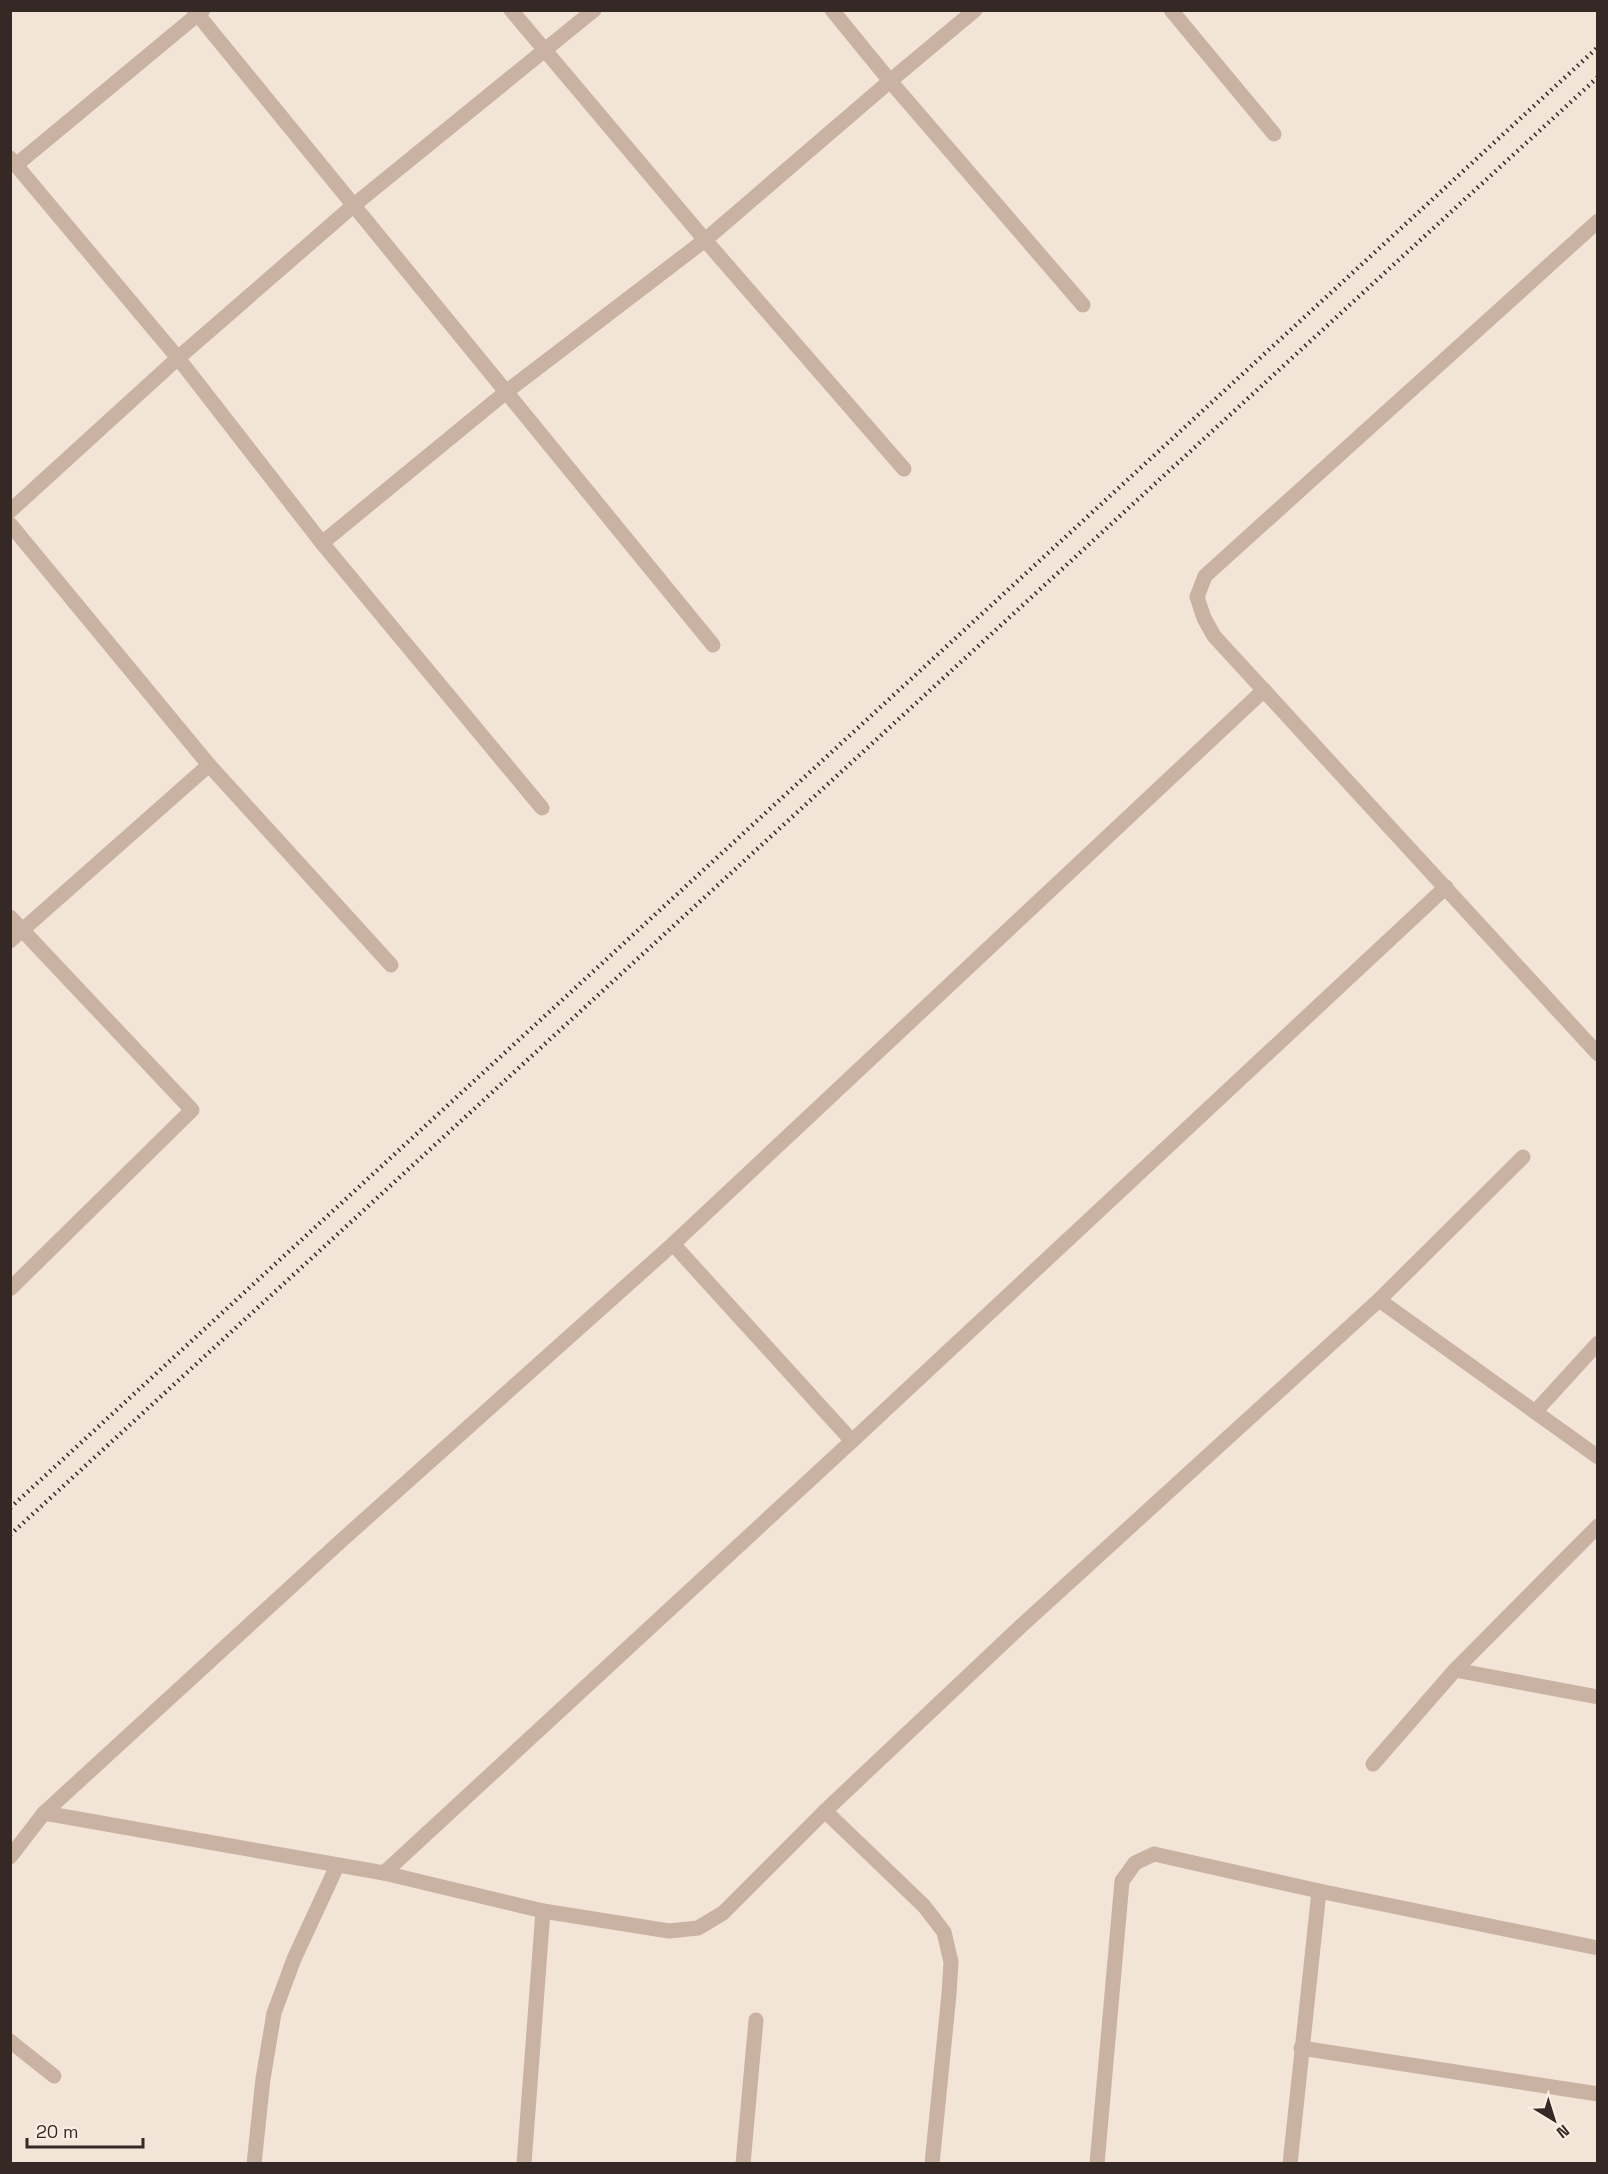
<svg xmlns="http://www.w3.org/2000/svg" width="1608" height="2174" viewBox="0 0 1608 2174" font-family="'Space Grotesk',sans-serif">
<rect width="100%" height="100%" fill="#f2e4d7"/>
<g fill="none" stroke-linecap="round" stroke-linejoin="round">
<g stroke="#cab2a3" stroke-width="15">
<polyline points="194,10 713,645"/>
<polyline points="511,10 705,240 904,469"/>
<polyline points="832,10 890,81 1083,305"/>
<polyline points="1171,10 1274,134"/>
<polyline points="10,158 178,358 322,543 542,808"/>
<polyline points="16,165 203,10"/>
<polyline points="1598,221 1205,576 1197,597 1204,618 1214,636 1598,1054"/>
<polyline points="10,511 178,358 354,205 594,10"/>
<polyline points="10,524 209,765 391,965"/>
<polyline points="322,543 506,392 705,240 890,81 975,10"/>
<polyline points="10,917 192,1110 10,1289"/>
<polyline points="10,941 209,765"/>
<polyline points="673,1244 852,1441"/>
<polyline points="1379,1300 1523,1157"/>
<polyline points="1535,1412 1598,1343"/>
<polyline points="1455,1670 1598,1697"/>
<polyline points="1373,1764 1455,1670 1598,1526"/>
<polyline points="825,1811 924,1906 944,1932 951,1962 949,1994 932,2164"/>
<polyline points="44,1813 384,1873 543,1911 669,1931 698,1928 723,1913 825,1811 1020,1627 1379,1300 1598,1457"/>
<polyline points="10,1857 44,1813 342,1540 673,1244 1264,690"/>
<polyline points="384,1873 852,1441 1446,887"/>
<polyline points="10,2041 54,2076"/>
<polyline points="1301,2048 1598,2094"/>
<polyline points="254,2164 263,2079 274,2013 294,1959 337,1866"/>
<polyline points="524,2164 543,1911"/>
<polyline points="743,2164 756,2020"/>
<polyline points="1097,2164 1122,1881 1135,1863 1154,1854 1319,1891 1598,1948"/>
<polyline points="1290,2164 1319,1891"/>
</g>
<g stroke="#352925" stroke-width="4.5" stroke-dasharray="1.5 4.5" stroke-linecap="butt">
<polyline points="10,1508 1598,47"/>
<polyline points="10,1535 1598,77"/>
</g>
</g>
<rect width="1608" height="2174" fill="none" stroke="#352925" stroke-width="24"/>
<g transform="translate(1554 2120) rotate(142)" stroke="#faeee3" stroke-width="4.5" paint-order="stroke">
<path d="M0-4.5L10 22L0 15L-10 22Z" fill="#352925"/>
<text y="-9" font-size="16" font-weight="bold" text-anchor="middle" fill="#352925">N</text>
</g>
<path d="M27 2138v9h116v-9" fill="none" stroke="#352925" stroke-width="3"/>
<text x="36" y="2138" font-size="18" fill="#352925" stroke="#faeee3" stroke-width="4.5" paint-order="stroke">20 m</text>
</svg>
